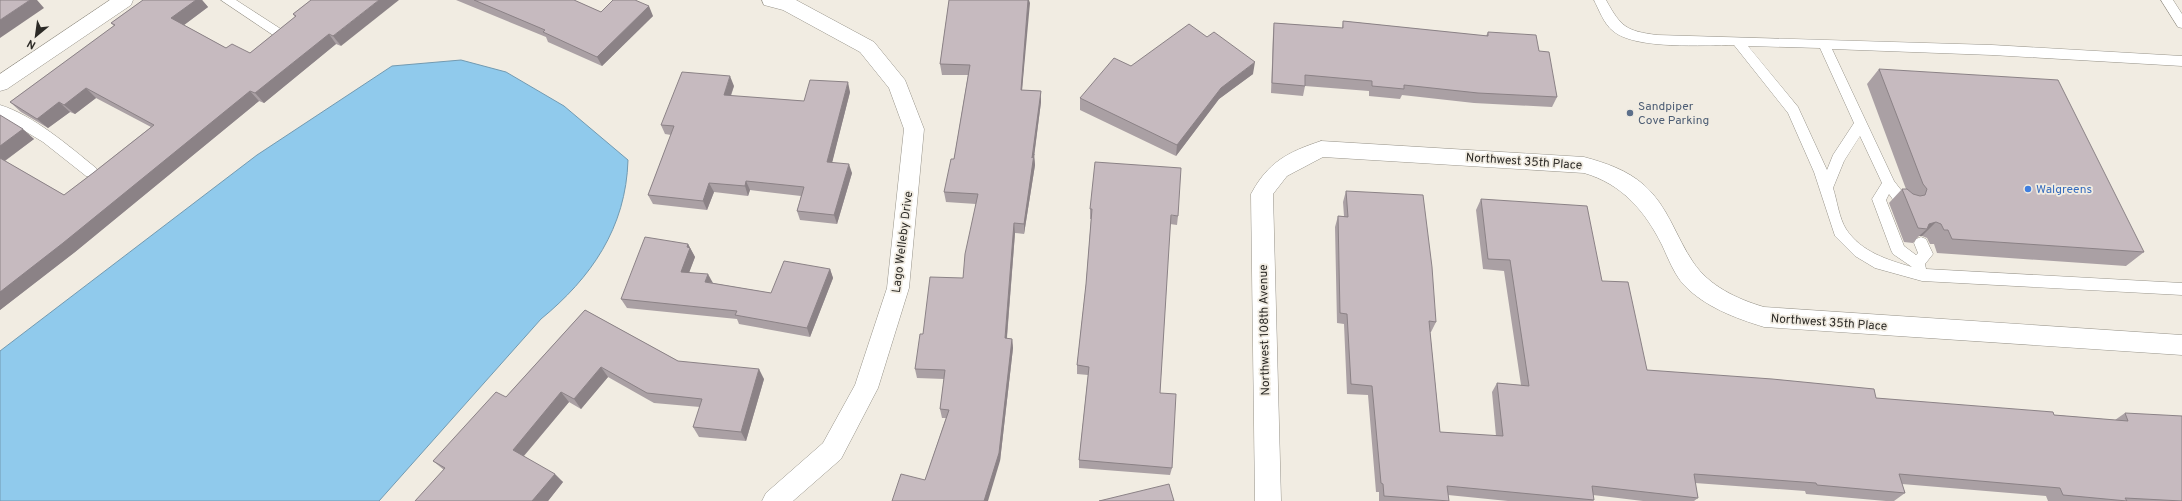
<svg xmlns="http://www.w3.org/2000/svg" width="2182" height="501" viewBox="0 0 2182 501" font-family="Overpass,sans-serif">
<rect width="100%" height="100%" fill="#f1ece2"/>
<path fill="#90caec" stroke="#729ab1" d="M461 60 506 72 564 106 628 160C626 228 591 278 541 319L379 501H0V351L257 155 392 66Z"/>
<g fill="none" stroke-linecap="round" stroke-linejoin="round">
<defs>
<g id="lane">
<polygon points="221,0 236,0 284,31 286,34 280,38 276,37"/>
<path d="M1594 0H1606C1621 27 1626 31 1657 35L1992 45 2182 56V66L1992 55 1832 49 1894 181 1912 204 1910 208C1899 211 1895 202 1889 194L1886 200 1904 246 1916 255 1918 253 1914 243 1916 239 1921 237 1926 239 1933 254 1925 264 1926 269 2182 283V295L1922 281 1875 268 1855 256 1835 236 1814 172 1788 113 1734 45C1705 45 1635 50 1613 31 1604 24 1599 10 1594 0ZM1748 46 1820 48 1854 123 1833 155 1827 170 1798 107ZM1860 136 1882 183 1872 199 1891 250 1893 254 1912 267C1888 260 1861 252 1846 229 1839 218 1837 200 1833 188L1844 161Z"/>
<polygon points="2161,0 2173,0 2182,14 2182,28 2178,27"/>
<path d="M0 105C33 115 69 146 96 168L98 172 96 176 91 177 86 176 43 142 0 116Z"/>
</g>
<g id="street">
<polygon points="110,0 133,0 131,5 7,89 0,91 0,74"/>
<polygon points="762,0 796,0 874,42 905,80 924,129 909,288 878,388 841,459 793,501 762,501 766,493 823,443 855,385 887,288 904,129 889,88 860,52 783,10 764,5"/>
<path d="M1321 141 1584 157C1606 163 1627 170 1644 185 1668 206 1676 237 1693 262 1709 286 1737 299 1764 307L2182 335V355L1764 327C1735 318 1705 307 1684 285 1674 274 1668 258 1662 245 1645 211 1622 184 1584 173L1323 157 1287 176 1273 194 1281 501H1255L1251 194C1268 162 1288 152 1321 141Z"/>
</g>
</defs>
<use href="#lane" stroke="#979389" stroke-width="1"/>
<use href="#street" stroke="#979389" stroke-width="1"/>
<use href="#lane" fill="#fff" fill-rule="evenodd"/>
<use href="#street" fill="#fff" fill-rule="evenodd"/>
</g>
<g fill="#aaa0a4">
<polygon points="143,0 202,0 208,7 184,25 226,48 250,53 295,17 293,14 311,0 341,46 336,44 264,103 259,101 75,252 0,310 0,115 34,139 5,161 64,195 93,173 151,127 96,98 75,114 70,112 48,128 21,112 10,102 114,26 111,23"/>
<polygon points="456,0 574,0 601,12 653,16 602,66 548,42 546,37"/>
<polygon points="949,0 1029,0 1022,90 1041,91 1041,102 1034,155 1035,165 1024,234 1015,233 1007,338 1012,339 1013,348 1000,461 925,480 946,418 942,418 940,409 944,379 917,378 915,369 923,334 963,278 976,204 946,202 944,192 954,159 968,75 942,75 940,64"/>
<polygon points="1343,21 1486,36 1488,32 1539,51 1557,97 1552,107 1474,103 1402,95 1400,99 1369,96 1369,91 1305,86 1303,96 1271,93 1273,33 1274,23 1342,28"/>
<polygon points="1131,66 1253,74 1219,99 1176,156 1080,110 1080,98"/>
<polygon points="1879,69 2144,252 2126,266 1937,253 1934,244 1930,244 1927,238 1922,236 1919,236 1913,243 1904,242 1889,203 1902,189 1906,189 1867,84"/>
<polygon points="734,86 731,96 804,101 850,92 832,162 852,173 837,224 800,220 797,211 801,196 750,190 748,196 714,192 707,210 653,204 648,195 671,135 665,134 661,125"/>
<polygon points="1346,191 1436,322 1431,332 1430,332 1440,432 1496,436 1492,392 1497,383 1521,385 1504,271 1483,269 1476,210 1481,199 1602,281 1647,370 1876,398 2054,415 2115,420 2125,413 2182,501 2048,501 2046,496 1902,484 1905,493 1894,501 1886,501 1806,494 1805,491 1695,483 1698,498 1694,501 1643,501 1593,495 1594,500 1593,501 1508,501 1448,495 1449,501 1379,501 1379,492 1376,492 1368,395 1347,394 1344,324 1337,323 1335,227 1338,216 1344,216 1343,202"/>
<polygon points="1090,209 1178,216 1177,225 1170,224 1160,393 1172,468 1170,475 1079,468 1079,460 1088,375 1077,374 1077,365 1086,284 1091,219 1090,219"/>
<polygon points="688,244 695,257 689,272 712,283 771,293 830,269 833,278 810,337 739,324 737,319 627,308 621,299"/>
<polygon points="585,310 678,361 764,379 746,441 699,437 693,427 700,407 654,403 608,377 581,409 569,402 524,456 563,482 548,501 415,501 444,470 433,461 506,397"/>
</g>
<g fill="#8b8286">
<polygon points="30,0 37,0 44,8 0,38 0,20"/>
<polygon points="196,0 202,0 208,7 180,28 171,18"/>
<polygon points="379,0 399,0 341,46 333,36"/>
<polygon points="1028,0 1029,0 1030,3 1021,101 1021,90"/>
<polygon points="649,6 653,16 602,66 597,57"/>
<polygon points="329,34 336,44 264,103 255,93"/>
<polygon points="1255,62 1253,74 1219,99 1176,156 1177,145 1221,88"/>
<polygon points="730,76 734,86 727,105 724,95"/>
<polygon points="848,82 850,92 830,171 827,162"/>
<polygon points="86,88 96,98 75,114 64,105"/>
<polygon points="250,91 259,101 75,252 0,310 0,292"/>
<polygon points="1041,91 1041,102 1033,165 1034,154 1035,165 1024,234 1024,224"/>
<polygon points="59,102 70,112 48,128 37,119"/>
<polygon points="23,129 34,139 3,162 0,160 0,146"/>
<polygon points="849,164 852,173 837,224 834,215"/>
<polygon points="746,181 750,190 748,196 745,186"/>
<polygon points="709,183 714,192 707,210 703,201"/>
<polygon points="1936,222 1922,236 1919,236 1927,229 1929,224"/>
<polygon points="1014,223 1015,233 1006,347 1005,338"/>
<polygon points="688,244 695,257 686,281 681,272"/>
<polygon points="830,269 833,278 810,337 807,328"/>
<polygon points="708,274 713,283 705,282"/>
<polygon points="1012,339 1013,348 1000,461 988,501 984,501"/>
<polygon points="601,367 608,377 581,409 574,399"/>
<polygon points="759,369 764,379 746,441 741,432"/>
<polygon points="561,392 569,402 521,459 513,450"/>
<polygon points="555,474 563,482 548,501 532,501"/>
</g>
<g fill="#c6babf" stroke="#8b8286">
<polygon points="0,0 30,0 0,20"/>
<polygon points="143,0 196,0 171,18 226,48 232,44 250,53 296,16 293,14 311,0 379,0 333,36 329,34 255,93 250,91 63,243 0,292 0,158 64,195 93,173 154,125 86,88 64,105 59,102 37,119 10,102 115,25 111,23"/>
<polygon points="474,0 574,0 601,12 613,0 635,0 649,6 597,57 543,32 545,30"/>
<polygon points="949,0 1028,0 1021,90 1041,91 1032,158 1034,154 1024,224 1014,223 1005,338 1012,339 999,453 984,501 892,501 901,474 925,480 949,410 940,409 945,370 915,369 920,334 923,334 930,277 963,278 965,254 978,194 944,192 951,159 954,159 970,65 940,64"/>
<polygon points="1343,21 1488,36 1488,32 1536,35 1539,51 1549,52 1557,97 1478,93 1404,85 1404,89 1372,86 1372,81 1305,75 1305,86 1272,83 1274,23 1343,28"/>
<polygon points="1189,24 1207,37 1214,32 1255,62 1221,88 1177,145 1080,98 1114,58 1131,66"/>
<polygon points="1879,69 2058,80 2144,252 1952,239 1948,230 1944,230 1941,224 1936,222 1929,224 1927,229 1918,228 1902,189 1907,189 1913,194 1920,196 1925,195 1927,189 1923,184"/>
<polygon points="682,72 730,76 724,95 804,101 810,80 848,82 827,162 849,164 834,215 797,211 804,187 746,181 745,186 709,183 703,201 648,195 674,126 661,125"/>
<polygon points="0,115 23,129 0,146"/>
<polygon points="1095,162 1181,168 1178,216 1171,215 1160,393 1176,394 1172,468 1079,460 1089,367 1077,365 1086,284 1092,209 1090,209"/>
<polygon points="1346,191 1423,195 1432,267 1436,322 1429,321 1440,432 1503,436 1497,383 1529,386 1510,260 1488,259 1481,199 1587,206 1602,281 1628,282 1647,370 1772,379 1874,389 1876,398 2053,412 2054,415 2128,421 2125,413 2182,416 2182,501 2125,498 2127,501 2063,495 2060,488 1899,474 1905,493 1817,485 1816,483 1694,474 1698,498 1592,486 1594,500 1447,486 1449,501 1384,496 1383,484 1381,483 1372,386 1351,384 1347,314 1340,313 1338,216 1348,217"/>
<polygon points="645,237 688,244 687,247 690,248 681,272 708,274 705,282 771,293 784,261 830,269 807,328 735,315 737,311 621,299"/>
<polygon points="585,310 678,361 759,369 741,432 693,427 702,399 647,393 601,367 574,399 561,392 513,450 555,474 532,501 415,501 445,468 433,461 496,392 506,397"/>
<polygon points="1169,484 1174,501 1099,501"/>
</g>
<circle fill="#5c6f8a" stroke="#f1ece2" stroke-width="1.5" cx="1630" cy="113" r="4"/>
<circle fill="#3f7fe0" stroke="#f1ece2" stroke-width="1.5" cx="2028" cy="189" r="4"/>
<g text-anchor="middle" stroke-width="3.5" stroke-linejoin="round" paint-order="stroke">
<g font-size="12" fill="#4e5e75" stroke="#f1ece2" text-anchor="start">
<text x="1638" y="110">Sandpiper<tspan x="1638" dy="14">Cove Parking</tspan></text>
</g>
<g font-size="12" fill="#2c2a26" stroke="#f1ece2">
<text transform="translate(1524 161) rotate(4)" y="4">Northwest 35th Place</text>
<text transform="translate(902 242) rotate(-83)" y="4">Lago Welleby Drive</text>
<text transform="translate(1829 322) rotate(4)" y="4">Northwest 35th Place</text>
<text transform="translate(1264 330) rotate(-91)" y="4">Northwest 108th Avenue</text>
</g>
<g font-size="12" fill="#366cbe" stroke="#f1ece2" text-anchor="start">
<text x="2036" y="193">Walgreens</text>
</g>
</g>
<g transform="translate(36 36) rotate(209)" stroke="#f1ece2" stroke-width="3" paint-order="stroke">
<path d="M0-3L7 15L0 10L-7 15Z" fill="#2c2a26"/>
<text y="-6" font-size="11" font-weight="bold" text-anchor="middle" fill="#2c2a26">N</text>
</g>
</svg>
